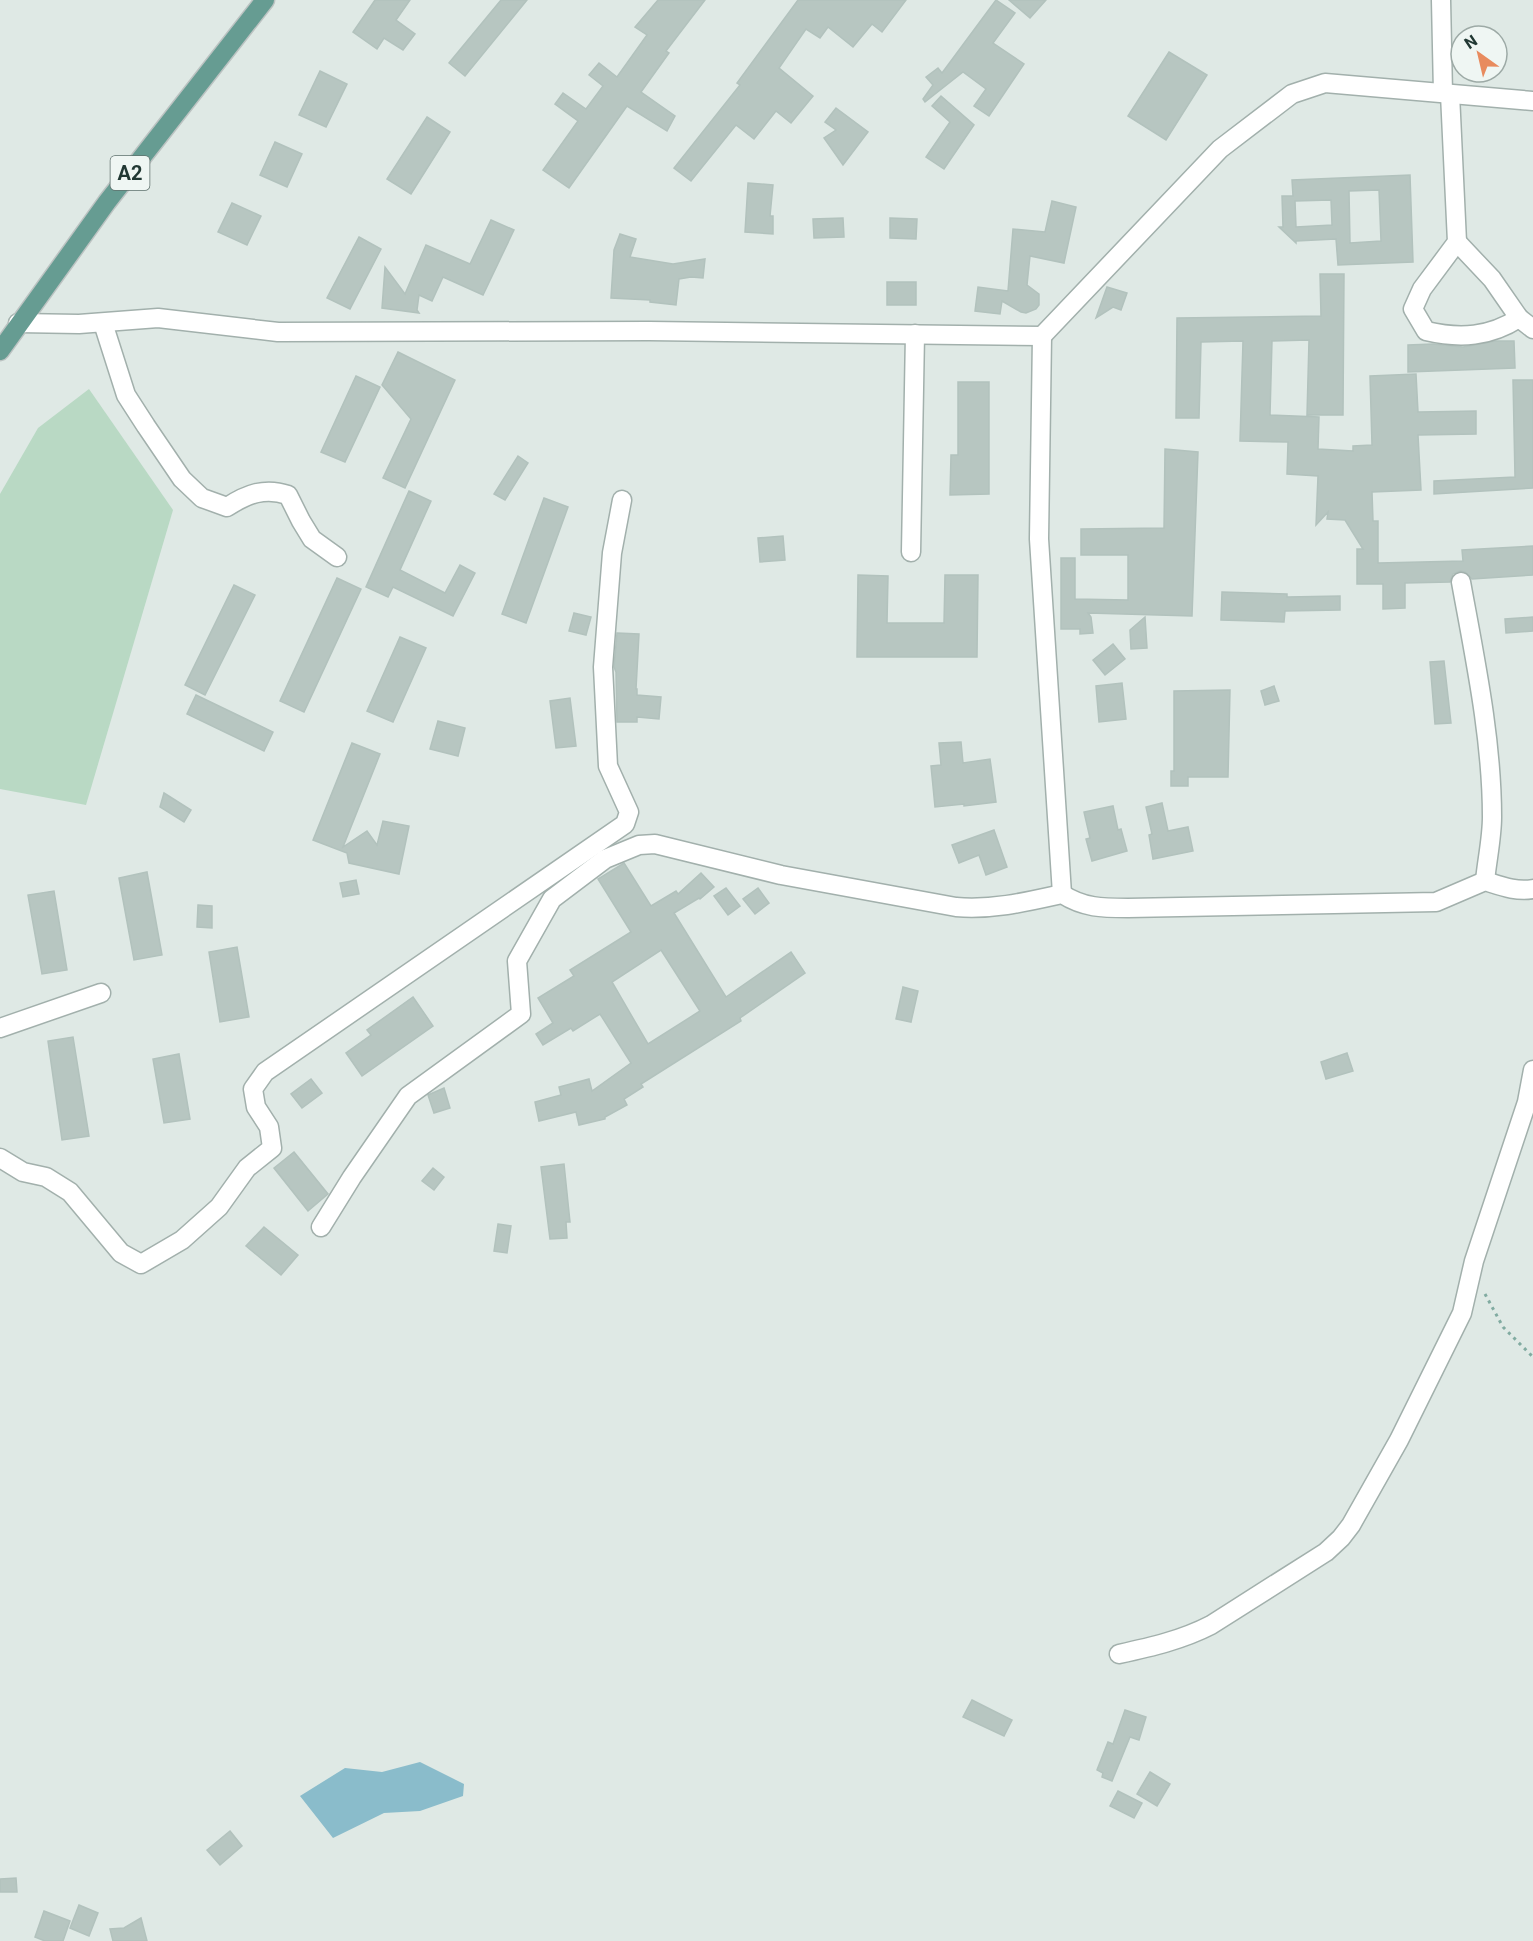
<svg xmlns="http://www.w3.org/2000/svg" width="1533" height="1941" viewBox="0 0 1533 1941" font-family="Roboto,sans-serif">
<rect width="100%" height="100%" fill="#dfe9e5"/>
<polygon fill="#b9d9c4" points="89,389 173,510 86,805 0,789 0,494 38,428"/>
<polygon fill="#8abccb" points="420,1762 464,1784 463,1796 420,1811 384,1813 333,1838 300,1796 345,1768 382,1772"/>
<g fill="#b7c6c1" stroke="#b2c2bd" stroke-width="1.5" fill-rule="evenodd">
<polygon points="375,0 410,0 396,20 415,34 403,50 384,38 377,49 353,32"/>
<polygon points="501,0 527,0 465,76 449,63"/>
<polygon points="658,0 705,0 666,51 669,53 641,92 675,116 667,131 627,106 569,188 543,170 578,121 555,104 563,93 586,109 603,86 589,75 599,63 617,77 647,35 635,27"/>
<polygon points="798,0 906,0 882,32 872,24 853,47 828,27 820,38 806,29 779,68 813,96 791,123 776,111 754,139 736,125 691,181 674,168 740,85 737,83"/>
<polygon points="996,0 1015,13 993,43 1024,64 989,116 974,106 986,89 963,72 925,102 923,99 933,85 926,77 938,68 942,73"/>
<polygon points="1009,0 1046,0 1030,18"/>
<polygon points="1169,52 1207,75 1166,140 1128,116"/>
<polygon points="320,71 347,84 326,127 299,115"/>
<polygon points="941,96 974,125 944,169 926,157 950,122 932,106"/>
<polygon points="836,108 868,132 843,165 824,138 836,130 825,122"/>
<polygon points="427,117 450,132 411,194 387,179"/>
<polygon points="275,142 302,154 287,187 260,175"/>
<path d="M1410 175 1413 262 1338 265 1336 239 1296 241V243L1279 227H1283L1282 196H1293L1292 180ZM1379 190 1381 241 1350 243 1349 191ZM1331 200 1332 225 1296 227 1295 201Z"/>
<polygon points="748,183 773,185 770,216 773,216 773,234 745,232"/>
<polygon points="1052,201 1076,207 1064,263 1030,256 1027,285 1039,294 1039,305 1036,309 1026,313 1021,312 1002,301 1000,314 975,311 978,287 1008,291 1013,229 1045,232"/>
<polygon points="232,203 261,216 247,245 218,232"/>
<polygon points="843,218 844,237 814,238 813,219"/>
<polygon points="890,218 917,219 916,239 890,238"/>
<polygon points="491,220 514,230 483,295 443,277 432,301 419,295 417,310 419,313 382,308 385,267 405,294 426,245 470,264"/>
<polygon points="620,234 636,239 630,257 673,264 705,259 703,278 691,277 679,279 676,305 650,302 650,300 611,298 614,250"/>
<polygon points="359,237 381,249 350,309 327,298"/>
<polygon points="1320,274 1344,274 1343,415 1307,415 1309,340 1272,341 1270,415 1319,417 1318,449 1353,451 1353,446 1372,445 1370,376 1416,374 1418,412 1476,411 1476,434 1418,435 1421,490 1372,492 1373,521 1378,521 1378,563 1463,561 1462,550 1533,546 1533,575 1472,579 1465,572 1460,571 1453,574 1450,582 1405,583 1405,608 1383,609 1383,584 1357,584 1357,549 1363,549 1345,520 1327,519 1328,512 1316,525 1318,476 1287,474 1288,442 1240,441 1243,341 1201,342 1199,418 1176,418 1177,318 1321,316"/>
<rect x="887" y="282" width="29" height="23"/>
<polygon points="1107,287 1127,293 1121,310 1113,307 1096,318"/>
<polygon points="1495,341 1514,341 1515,368 1408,372 1408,345 1433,344 1463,347"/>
<polygon points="398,352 455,380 405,488 383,478 411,419 382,385"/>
<polygon points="356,376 380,387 345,462 321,452"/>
<polygon points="1513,380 1533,380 1533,488 1434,494 1434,481 1515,477"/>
<polygon points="958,382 989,382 989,494 950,495 951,455 958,455"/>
<polygon points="1165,449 1198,452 1192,616 1088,613 1091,617 1093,633 1080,634 1080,629 1061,629 1061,558 1075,558 1075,599 1128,600 1128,555 1081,555 1081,529 1164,528"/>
<polygon points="518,456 528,463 505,500 494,494"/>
<polygon points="409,491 431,501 400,570 445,593 460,565 475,573 453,616 393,587 388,597 366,587"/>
<polygon points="544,498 568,507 526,623 502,614"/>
<polygon points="783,536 785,560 760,562 758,538"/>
<polygon points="858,575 888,576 887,623 944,623 945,575 978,575 977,657 857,657"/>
<polygon points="337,578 361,589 304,712 280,701"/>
<polygon points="234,585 255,595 205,695 185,685"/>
<polygon points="1222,592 1287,594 1287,597 1340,596 1340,610 1285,611 1284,622 1221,620"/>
<polygon points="574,613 591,617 586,635 569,631"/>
<polygon points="1145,617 1147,648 1131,649 1130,630"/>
<polygon points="1533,617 1533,631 1506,633 1505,619"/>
<polygon points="617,633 639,634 636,689 637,689 637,695 661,697 659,719 637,717 637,722 617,722 616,672 614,667"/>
<polygon points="400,637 426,648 393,722 367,711"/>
<polygon points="1113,644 1125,659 1105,675 1093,660"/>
<polygon points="1444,661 1451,723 1435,724 1430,662"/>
<polygon points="1122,683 1126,719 1099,722 1096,686"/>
<polygon points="1274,686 1279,701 1265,705 1261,691"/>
<polygon points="1230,690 1228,777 1188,777 1188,786 1171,786 1171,771 1174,771 1174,691"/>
<polygon points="196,695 273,732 264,751 187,714"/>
<polygon points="570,698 576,746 556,748 550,701"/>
<polygon points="438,721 465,728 458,756 430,749"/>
<polygon points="961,742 963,763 990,759 996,802 964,806 964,804 935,807 931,766 941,765 939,743"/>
<polygon points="352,743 380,754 343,847 367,831 377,845 383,821 409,826 399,874 349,863 347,853 313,840"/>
<polygon points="164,793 191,810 184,822 160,807"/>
<polygon points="1162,803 1168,831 1188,827 1193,851 1153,859 1149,835 1152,834 1146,807"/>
<polygon points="1113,806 1118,830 1121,829 1127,851 1092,861 1086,839 1090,838 1084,812"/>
<polygon points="994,830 1007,867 986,875 979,855 959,863 952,845"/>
<path d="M624 863 651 906 676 891 678 894 701 873 714 887 700 899 699 898 674 913 726 997 791 952 805 973 740 1018 741 1021 641 1084 643 1087 624 1099 627 1105 605 1117V1119L579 1125 576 1112 539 1121 535 1102 561 1095 559 1087 589 1079 592 1091 631 1063 600 1014 573 1031 571 1028 543 1045 536 1034 553 1023 538 998 574 976 570 970 631 932 598 879ZM661 950 700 1011 648 1044 612 982Z"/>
<polygon points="147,872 162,955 134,960 119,878"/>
<polygon points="356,880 359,894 343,897 340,883"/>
<polygon points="726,888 740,906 728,915 714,896"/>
<polygon points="758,888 769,903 755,914 743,899"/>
<polygon points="54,891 67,970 42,974 28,895"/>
<polygon points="198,905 212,906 212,928 197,927"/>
<polygon points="237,947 249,1017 220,1022 209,952"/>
<polygon points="903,987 918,991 911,1022 896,1019"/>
<polygon points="413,997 433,1026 362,1076 346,1053 371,1035 367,1030"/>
<polygon points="73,1037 89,1136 62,1140 48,1041"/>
<polygon points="1347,1053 1353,1071 1326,1079 1321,1062"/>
<polygon points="179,1054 190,1119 164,1123 153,1059"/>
<polygon points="311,1079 322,1093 302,1108 291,1094"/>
<polygon points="444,1088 450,1108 434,1113 428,1095"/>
<polygon points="294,1152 328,1194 308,1211 274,1168"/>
<polygon points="564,1164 570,1222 566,1222 567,1238 550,1239 541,1167"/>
<polygon points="433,1168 444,1177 434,1190 422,1181"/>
<polygon points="498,1224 511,1226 507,1253 494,1251"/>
<polygon points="264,1227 298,1255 281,1275 246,1246"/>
<polygon points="972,1700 1012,1720 1004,1736 963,1717"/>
<polygon points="1125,1710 1146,1717 1139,1740 1130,1737 1112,1781 1102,1777 1103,1773 1097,1770 1108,1742 1113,1744"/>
<polygon points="1150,1772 1170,1784 1157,1806 1137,1794"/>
<polygon points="1118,1791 1142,1803 1134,1818 1110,1806"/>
<polygon points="230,1831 242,1846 220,1865 207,1850"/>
<polygon points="16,1878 17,1892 0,1892 0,1879"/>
<polygon points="79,1905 98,1913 89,1936 70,1928"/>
<polygon points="44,1911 70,1921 63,1941 45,1941 35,1937"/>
<polygon points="141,1918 147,1941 113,1941 110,1929 124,1928"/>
</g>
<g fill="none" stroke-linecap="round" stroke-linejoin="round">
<defs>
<g id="minor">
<polyline points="1441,0 1443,93"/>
<path d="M1450 94 1457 242 1422 289 1413 309 1426 331C1460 339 1490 337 1519 318L1533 329"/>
<polyline points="1457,242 1492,279 1519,318"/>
<polyline points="18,323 79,324 158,318 278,332 649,331 1042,336 1220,149 1292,94 1325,83 1533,101"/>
<path d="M103 323 126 395 146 426 182 479 202 498 227 507C247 494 265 487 288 495L301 521 312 539 337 557"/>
<polyline points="1042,336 1039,539 1062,894"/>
<polyline points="911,552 915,334"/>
<path d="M1461 582C1475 659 1492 739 1492 817 1492 838 1487 860 1485 881"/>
<polyline points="0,1028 101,993"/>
<polyline points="0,1158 23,1172 46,1177 70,1192 121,1253 141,1264 182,1240 219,1207 247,1168 272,1148 269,1127 256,1107 253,1089 265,1072 625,824 629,812 608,766 603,667 612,553 622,500"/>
<path d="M321 1227 352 1177 408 1096 521 1014 517 961 552 899 605 859 639 845 655 844 781 875 956 907C993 910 1026 902 1062 894 1084 908 1102 908 1128 908L1436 902 1485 881C1501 886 1516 892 1533 889"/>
<path d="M1119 1654C1151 1647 1182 1640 1211 1625L1326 1552 1341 1538 1351 1525 1399 1440 1462 1313 1474 1261 1527 1102 1533 1070"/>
</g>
<polyline id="major" points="0,351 107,202 265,0"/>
</defs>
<use href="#minor" stroke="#a2b0ac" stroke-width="21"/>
<use href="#major" stroke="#bcc3c2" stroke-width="21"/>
<polyline stroke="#81aba1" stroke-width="3" stroke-dasharray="3 4.5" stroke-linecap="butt" points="1485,1294 1503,1327 1533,1357"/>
<use href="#minor" stroke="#fff" stroke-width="18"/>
<use href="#major" stroke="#669c92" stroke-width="18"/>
</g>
<g text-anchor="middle" stroke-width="5" stroke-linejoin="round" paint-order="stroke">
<rect fill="#eff6f3" stroke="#5f716d" stroke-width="1.5" x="110.5" y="156" width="39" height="34" rx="4.5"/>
<g font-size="20" font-weight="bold" fill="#213833">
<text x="130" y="180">A2</text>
</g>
</g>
<g transform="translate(1479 54) rotate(326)"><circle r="28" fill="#eff6f3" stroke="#9daaa6" stroke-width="1.5"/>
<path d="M0-4.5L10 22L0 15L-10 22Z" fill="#e88b5e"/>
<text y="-9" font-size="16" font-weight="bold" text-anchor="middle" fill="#213833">N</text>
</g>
</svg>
